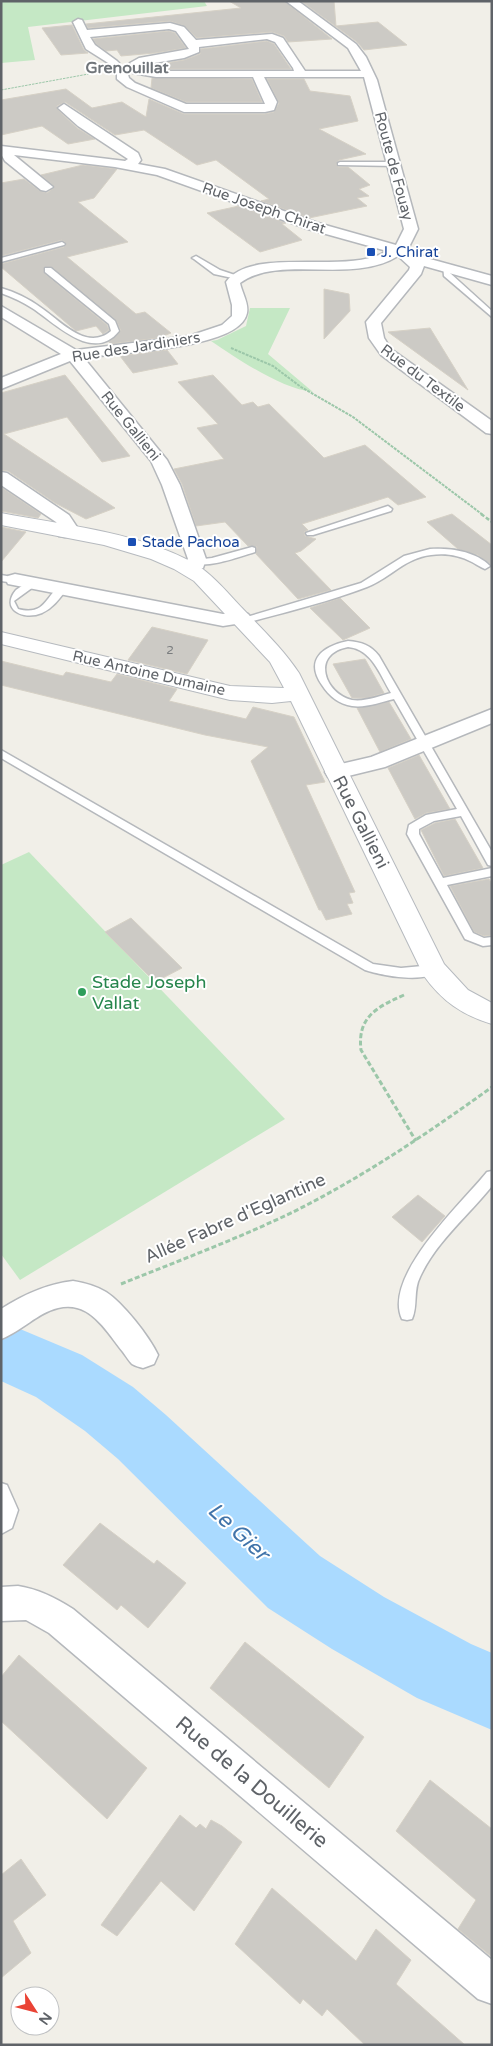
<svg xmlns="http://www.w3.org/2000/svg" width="493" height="2046" viewBox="0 0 493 2046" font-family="'Varela Round',sans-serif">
<rect width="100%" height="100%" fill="#f1efe8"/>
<g fill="#c5e8c5">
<polygon points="1,1 204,1 207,6 28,27 35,60 1,63"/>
<path d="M250 308H290L268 354 313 392C281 389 238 359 211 341L217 340 246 326Z"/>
<polygon points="29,852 285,1119 20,1280 1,1254 1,865"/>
</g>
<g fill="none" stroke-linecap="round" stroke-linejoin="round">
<polygon fill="#aadaff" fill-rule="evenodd" points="1,1321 82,1355 133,1387 166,1415 320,1556 384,1597 471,1644 492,1653 492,1730 417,1698 332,1649 268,1608 118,1459 85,1431 36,1397 1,1381"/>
</g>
<g fill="#cccac5" stroke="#d6d1c6">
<polygon points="229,1 284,1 332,39 288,42 284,36 272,32 197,38 185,26 170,21 88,28 86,24 241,8"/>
<polygon points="301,1 334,1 336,26 378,22 407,45 364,50 357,42"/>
<polygon points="72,25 84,50 88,53 61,55 42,28"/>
<polygon points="169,31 175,33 186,48 155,53 121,56 117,50 106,51 96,44 93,39"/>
<polygon points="267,41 274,44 291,69 154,69 155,65 184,60 200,54 201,49"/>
<polygon points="152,78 252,79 262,102 186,102 151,88"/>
<polygon points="267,79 304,79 310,91 350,96 358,121 319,129 366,154 339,160 336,165 338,167 348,167 370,185 359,189 369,196 357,198 367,206 309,218 261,201 269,199 216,160 197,165 144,130 115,135 65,102 57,106 57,109 77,128 95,139 68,144 42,126 1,135 1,100 66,89 92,108 122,102 146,117 149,99 184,114 265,114 274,112 279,103"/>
<polygon points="83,165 117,169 94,198 78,202 128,242 67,257 136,314 145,312 171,333 158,338 110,344 109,342 121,331 116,320 52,267 44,267 44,273 107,325 109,330 103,334 96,326 76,331 1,267 1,264 64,247 67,244 62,240 1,256 1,183 24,179 40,191 47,193 55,187 41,175"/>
<polygon points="239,206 286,223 282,224 302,240 260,252 207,213"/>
<polygon points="324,289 349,294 350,311 324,339"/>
<polygon points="430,328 468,390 388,332"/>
<polygon points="167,350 178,364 133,373 120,356"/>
<polygon points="65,375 130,456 102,462 67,417 4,434 115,508 86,519 55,503 8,471 1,470 1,393"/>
<polygon points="213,375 242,405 253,402 258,407 269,404 324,458 365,445 426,497 398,505 388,497 302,524 308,530 304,532 305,536 316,539 301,551 295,553 331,590 298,599 256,554 257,547 248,546 225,522 196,526 182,484 174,469 224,459 197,428 218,424 178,382"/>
<polygon points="1,487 41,514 38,518 1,511"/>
<polygon points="452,514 492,545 492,566 478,555 458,549 427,522"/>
<polygon points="1,527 26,532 1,562"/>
<polygon points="340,598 370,628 343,640 310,608"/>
<polygon points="152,627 208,640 187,674 128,660"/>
<polygon points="365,659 384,693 367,698 352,698 333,664"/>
<polygon points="1,661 63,676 66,672 111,682 117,674 177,689 169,701 246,719 253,707 294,717 325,782 306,785 355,892 349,893 353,903 347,904 352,914 326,920 321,910 319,910 251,761 268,747 205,735 1,685"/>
<polygon points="389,702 411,739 380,752 357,708"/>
<polygon points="419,755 450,809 426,813 415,819 388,768"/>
<polygon points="455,819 483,868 444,876 421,830 435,823"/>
<polygon points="489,879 492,884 492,935 484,936 474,932 450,886"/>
<polygon points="131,918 182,968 155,982 105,932"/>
<polygon points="418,1195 445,1216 422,1242 392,1217"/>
<polygon points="100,1523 154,1564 157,1560 186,1583 148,1628 121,1605 117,1610 63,1565"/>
<polygon points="245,1642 364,1737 329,1788 210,1688"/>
<polygon points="19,1655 147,1768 107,1819 1,1721 1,1677"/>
<polygon points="430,1780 492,1829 492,1957 458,1929 476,1900 396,1831"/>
<polygon points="180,1815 196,1828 200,1824 206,1829 211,1820 222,1826 242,1842 194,1911 161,1881 117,1936 101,1925"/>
<polygon points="21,1859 46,1895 13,1921 31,1953 1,1978 1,1875"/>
<polygon points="272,1888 356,1961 376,1929 411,1960 396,1984 465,2045 365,2045 327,2009 322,2016 303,1999 300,2004 235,1944"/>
</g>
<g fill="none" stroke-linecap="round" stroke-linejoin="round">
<defs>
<g id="lane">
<polygon points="340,162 395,162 398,164 395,166 338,165 338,163"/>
<polygon points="62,242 65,244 64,245 1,262 1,258"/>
<polygon points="196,256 220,270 241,277 237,279 214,274 194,259 192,258"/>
<polygon points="443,265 449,265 450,273 492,311 492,317 444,276"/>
<path d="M45 268H51L115 321 119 331C93 364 54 322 32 308 23 302 12 297 1 293V288C15 292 29 299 40 307 60 320 86 352 111 331L109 324 45 272Z"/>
<polygon points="388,506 392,509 391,511 313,535 307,535 306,533"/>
<path d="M252 547 255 548V552C242 556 204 570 193 562L195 560 212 558Z"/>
<path d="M430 549C450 548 475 551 490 566L485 569C480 567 476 564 472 562 459 555 445 553 431 555 405 558 390 578 367 587 328 602 286 612 246 623H240L238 621 240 619 361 583 404 556Z"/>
<polygon points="1,575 18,578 20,580 15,583 1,581"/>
<path d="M33 580 36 581V585L14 601 18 609C47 617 46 592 62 586L67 589C60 598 53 608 42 613 23 621 0 609 16 590 22 586 27 582 33 580Z"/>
<path d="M348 641C361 642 371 645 379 656L492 852V866L488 865 461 816 434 821 419 829V834L443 878 492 868V876L447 885 473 933 484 938 492 937V945L483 946 465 939 407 834 409 825 426 815 457 809 394 699C381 702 366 708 352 706 339 704 329 696 322 685 304 659 324 646 348 641ZM348 647C372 649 380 675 391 693 379 696 365 702 352 700 325 694 310 654 348 647Z"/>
<path d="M1 750 373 964 401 968 433 965 439 969C428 985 380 975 365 970L1 758Z"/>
<path d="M492 1171V1186C468 1216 436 1242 420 1277 413 1290 418 1306 412 1319L407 1320 402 1319C382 1276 463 1202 487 1172Z"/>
<polygon points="1,1483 7,1485 18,1510 12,1528 1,1534"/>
</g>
<g id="street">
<path d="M286 1H298L356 44 366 57 377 80 418 229 408 249 430 259 492 276V285L424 266 421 274 381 323 384 338 391 349 492 421V434L486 433 381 355 369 338 366 322 409 270 410 267 398 256C352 285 280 254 240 283 242 293 249 303 247 313 240 350 115 352 84 358L167 460 180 485 206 559 203 568 189 574 182 572 180 568 188 559 162 485 151 461 70 361 1 389V378L61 354 1 317V306L76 350 189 336 222 325 232 316V305L226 282C252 245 348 276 387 251L308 229 157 175 115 167 14 155 53 187 46 191 41 190 5 161 1 154V146L125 161 128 159 78 126 58 108 64 104 138 153 141 160 138 164 165 169 318 223 396 245 404 229 364 77H264L277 102 274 110 265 112H184L127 87 117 79V73L123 70 127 71 129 78 135 83 186 104H265L253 77H156L133 73 131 71 137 68 156 71H294L293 68 275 42 267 39 199 47V52L184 58 136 66 132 65 130 63 139 58 189 49 176 31 169 29 90 37 95 45 117 61 119 63 113 66 86 49 73 22 78 19 82 20 87 30 170 23 184 27 196 40 272 34 283 38 305 71H361L348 48Z"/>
<polygon points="1,472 7,473 69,515 77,527 71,536 65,537 59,536 56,532 59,527 56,522 1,485"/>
<polygon points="15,574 223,614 241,612 248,614 251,618 248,622 223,626 8,584 6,580 8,576"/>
<polygon points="492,709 492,723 385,767 336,779 328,777 325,772 328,767 371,757"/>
<path d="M73 1281C85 1283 96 1286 106 1292 123 1303 149 1336 158 1355L154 1364 143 1368C140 1367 135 1366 132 1364 129 1361 126 1356 123 1352 106 1331 90 1300 58 1308 37 1313 22 1331 1 1339V1309C23 1295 46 1284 73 1281Z"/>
<path d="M18 1586C38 1589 56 1598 73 1609L492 1960V2004L478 1999 49 1633 26 1620 1 1621V1587Z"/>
</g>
<path id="secondary" d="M1 513C63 525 132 531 188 560 210 571 225 590 242 608 262 629 283 649 299 673L444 964 468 990 492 1003V1024C462 1015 442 1001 424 976L291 701 272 703 230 700 1 644V632L230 686 284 688 270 662 194 581 174 569 151 559 104 545 1 525Z"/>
</defs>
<use href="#lane" stroke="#b5b8bc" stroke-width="3"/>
<use href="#street" stroke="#b5b8bc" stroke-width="3"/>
<use href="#secondary" stroke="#b6babf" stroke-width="2"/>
<polyline stroke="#9cc7a9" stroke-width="1" stroke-dasharray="2.5 1" stroke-linecap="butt" points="1,90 94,73"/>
<polyline stroke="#9cc7a9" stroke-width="2" stroke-dasharray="3 1" stroke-linecap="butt" points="231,348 273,366 301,387 353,417 483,515"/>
<polyline stroke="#9cc7a9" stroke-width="2.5" stroke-dasharray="4 2" stroke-linecap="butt" points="481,514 492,522"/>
<g stroke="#9cc7a9" stroke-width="3" stroke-dasharray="5 2.5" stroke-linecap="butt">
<path d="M404 995C377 1007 357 1017 361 1050L416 1141"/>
<path d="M121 1284C178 1261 237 1239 293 1212 363 1177 428 1133 492 1087"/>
</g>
<use href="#lane" fill="#fff" fill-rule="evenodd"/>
<use href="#street" fill="#fff" fill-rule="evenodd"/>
<use href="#secondary" fill="#fff" fill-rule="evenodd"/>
</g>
<g fill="#1a4fb4" stroke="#fff" stroke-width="2">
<rect x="366" y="247" width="10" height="10" rx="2.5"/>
<rect x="127" y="537" width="10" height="10" rx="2.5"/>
</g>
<circle fill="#2e9e5b" stroke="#fff" stroke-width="2" cx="82" cy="992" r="5"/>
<g text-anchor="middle" stroke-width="4" stroke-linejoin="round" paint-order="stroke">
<g font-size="12" fill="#7a7d7f">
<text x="170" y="654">2</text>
</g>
<g font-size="15" fill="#5f6368" stroke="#fff">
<text transform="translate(394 166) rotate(75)" y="5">Route de Fouay</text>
<text transform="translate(264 208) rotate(19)" y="5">Rue Joseph Chirat</text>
<text transform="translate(136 347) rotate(-9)" y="5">Rue des Jardiniers</text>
<text transform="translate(423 378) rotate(37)" y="5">Rue du Textile</text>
<text transform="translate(131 426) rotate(51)" y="5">Rue Gallieni</text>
<text transform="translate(149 673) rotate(13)" y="5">Rue Antoine Dumaine</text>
</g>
<g font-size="15" fill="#164399" stroke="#fff" text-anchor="start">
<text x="381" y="257">J. Chirat</text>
<text x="142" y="547">Stade Pachoa</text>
</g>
<g font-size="16" font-weight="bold" fill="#70757a" stroke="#fff">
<text x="127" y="73">Grenouillat</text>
</g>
<g font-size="18" fill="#5f6368" stroke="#fff">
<text transform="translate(361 822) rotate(63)" y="6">Rue Gallieni</text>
<text transform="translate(235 1218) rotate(-24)" y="6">Allée Fabre d'Eglantine</text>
</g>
<g font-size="18" fill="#27864d" stroke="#fff" text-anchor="start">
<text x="92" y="988">Stade Joseph<tspan x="92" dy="21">Vallat</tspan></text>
</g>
<g font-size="21" fill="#5f6368" stroke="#fff">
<text transform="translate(252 1782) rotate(40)" y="7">Rue de la Douillerie</text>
</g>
<g font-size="22" font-style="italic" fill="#4174aa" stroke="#fff">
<text transform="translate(239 1531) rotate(43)" y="8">Le Gier</text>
</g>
</g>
<rect width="493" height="2046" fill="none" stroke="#5f6368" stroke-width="5"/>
<g transform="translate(35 2011) rotate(126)"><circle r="24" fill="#ffffff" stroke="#bfc1c3"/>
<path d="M0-4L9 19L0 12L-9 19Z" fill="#ea4335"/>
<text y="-8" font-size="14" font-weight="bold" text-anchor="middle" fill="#5f6368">N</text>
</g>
</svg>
